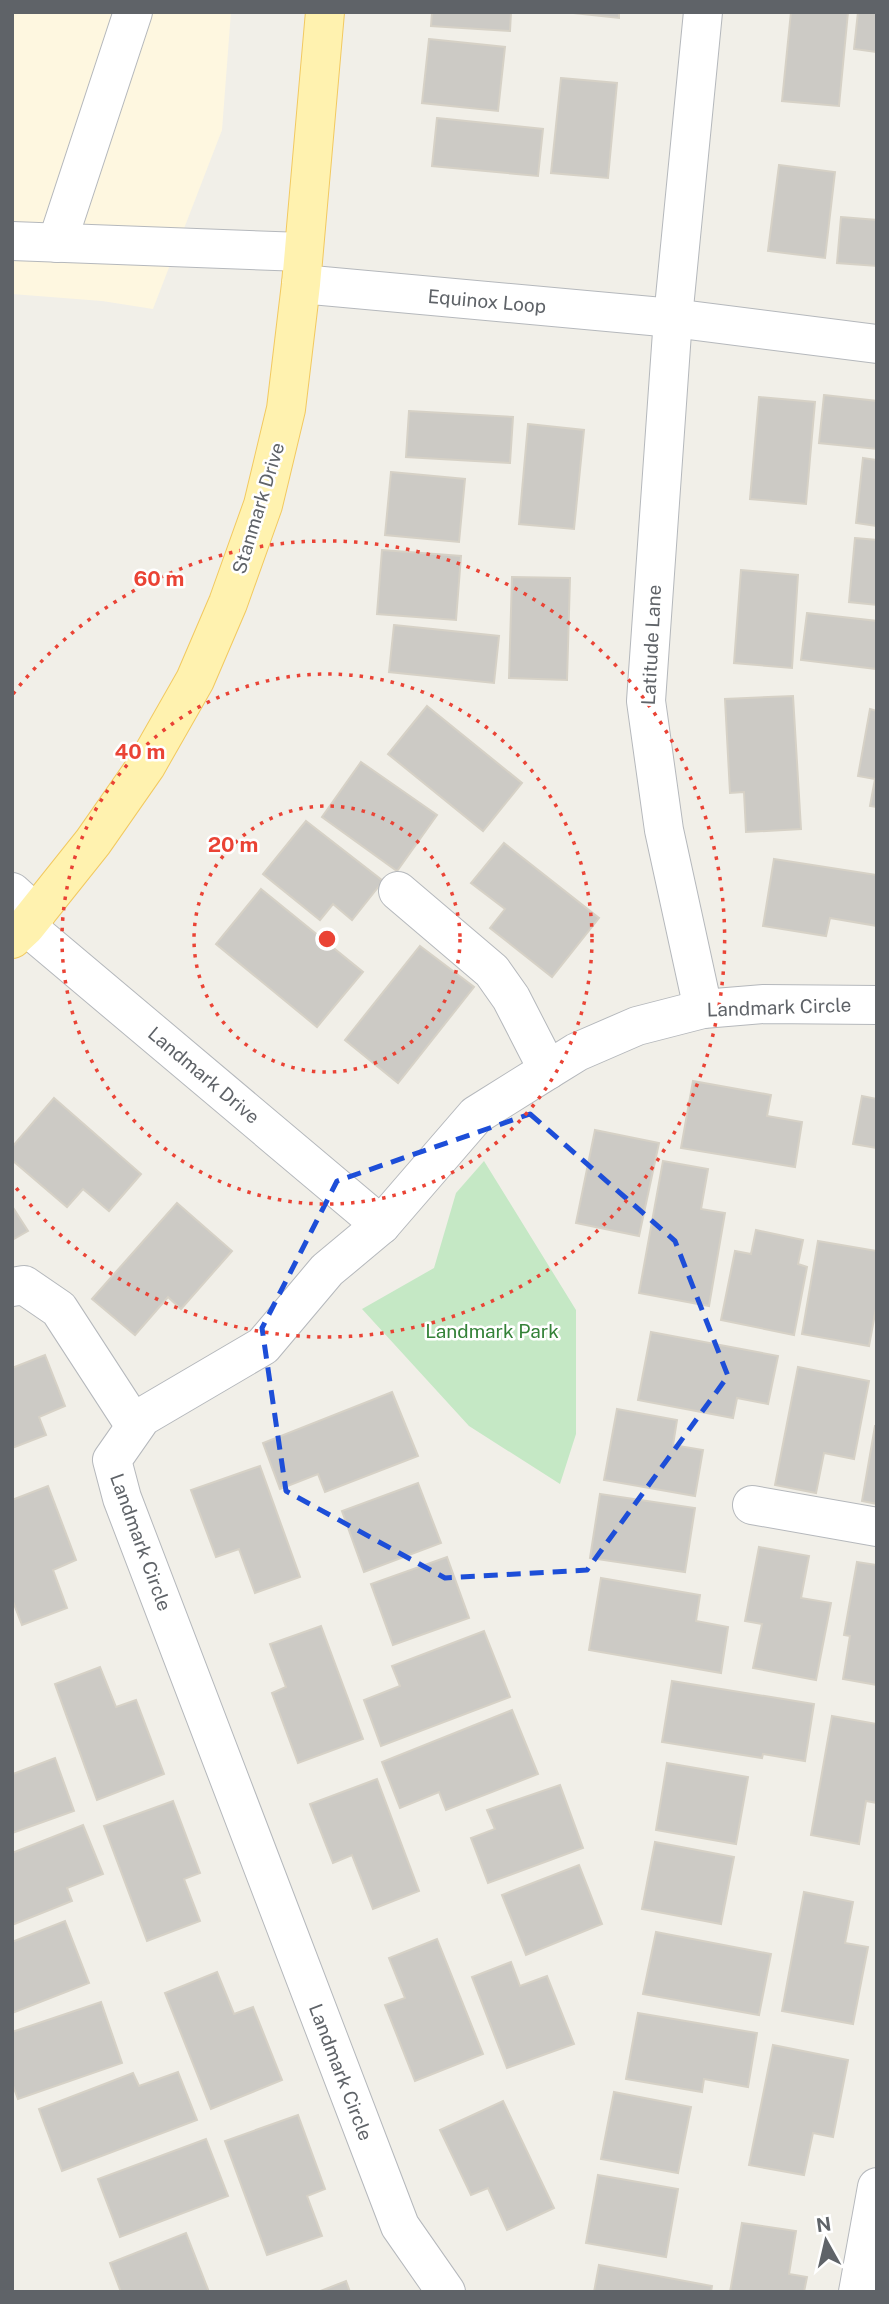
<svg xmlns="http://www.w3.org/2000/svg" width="889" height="2304" viewBox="0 0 889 2304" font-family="'Public Sans',sans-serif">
<rect width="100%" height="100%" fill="#f1efe8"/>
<polygon fill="#fef7e0" points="12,12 231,12 222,130 153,309 102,301 12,294"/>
<polygon fill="#c5e8c5" points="484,1161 576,1310 576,1434 560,1484 469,1426 362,1309 434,1268 456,1193"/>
<g fill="#cccac5" stroke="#d6d1c6" stroke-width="2">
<polygon points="432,12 511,12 510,31 431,26"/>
<polygon points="564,12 619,12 619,18"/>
<polygon points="791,12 848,12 839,106 782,101"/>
<polygon points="858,12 877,12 877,52 854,49"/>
<polygon points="429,39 505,47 498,111 422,103"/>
<polygon points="561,78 617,83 608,178 551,173"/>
<polygon points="437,118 543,129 538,176 432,166"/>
<polygon points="779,165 835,172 825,258 768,251"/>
<polygon points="841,217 877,220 877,266 837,263"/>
<polygon points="824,395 877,401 877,449 819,443"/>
<polygon points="759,397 815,402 806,504 750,499"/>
<polygon points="409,411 513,417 510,463 406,457"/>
<polygon points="528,424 584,430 574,529 519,524"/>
<polygon points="863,458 877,460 877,526 856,523"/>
<polygon points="391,472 465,479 459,542 385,535"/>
<polygon points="855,538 877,540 877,605 849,602"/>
<polygon points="382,550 461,556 456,620 377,614"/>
<polygon points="741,570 798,575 792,668 734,663"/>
<polygon points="512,577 570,578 567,680 509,678"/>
<polygon points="807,613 877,621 877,669 801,660"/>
<polygon points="394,625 499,636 494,683 389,672"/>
<polygon points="793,696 801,829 746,832 744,792 730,793 725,699"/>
<polygon points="427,706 522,783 483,831 388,754"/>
<polygon points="870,709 877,711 877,807 870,806 875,779 858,776"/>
<polygon points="361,762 437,815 397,871 322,817"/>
<polygon points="306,821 383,881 352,920 333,904 320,920 263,874"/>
<polygon points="504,843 599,918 552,977 490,928 505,909 471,883"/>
<polygon points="774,859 877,875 877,926 830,918 826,936 763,926"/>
<polygon points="261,889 363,972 317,1027 216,944"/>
<polygon points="420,946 474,987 398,1083 345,1040"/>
<polygon points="693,1081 771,1095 767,1116 802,1122 795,1167 681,1148"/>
<polygon points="862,1096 877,1099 877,1148 853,1144"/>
<polygon points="54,1098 141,1174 109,1211 83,1189 67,1207 12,1160 12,1147"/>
<polygon points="595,1130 659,1143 639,1236 576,1223"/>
<polygon points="663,1161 708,1169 701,1209 725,1213 709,1306 639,1293"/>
<polygon points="177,1203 232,1251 181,1309 168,1297 135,1335 92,1299"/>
<polygon points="12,1206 28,1231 12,1240"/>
<polygon points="756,1230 803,1240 798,1264 807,1267 794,1335 721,1320 735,1251 751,1254"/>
<polygon points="818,1241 877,1251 877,1303 869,1346 802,1334"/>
<polygon points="651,1332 778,1356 768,1404 737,1398 733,1418 638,1400"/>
<polygon points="45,1355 65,1406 39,1417 46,1435 12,1448 12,1368"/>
<polygon points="798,1367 869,1381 854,1459 824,1453 816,1493 775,1485"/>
<polygon points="392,1392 418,1456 325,1492 318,1474 280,1489 263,1443"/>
<polygon points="617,1409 677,1420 673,1445 703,1450 695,1496 604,1480"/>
<polygon points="875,1426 877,1426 877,1504 862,1501"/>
<polygon points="260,1466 300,1577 255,1593 239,1549 216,1557 191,1490"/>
<polygon points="418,1483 441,1543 364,1572 342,1511"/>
<polygon points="48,1486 76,1560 53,1570 67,1608 22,1625 12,1599 12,1500"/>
<polygon points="600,1494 695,1508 685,1572 590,1558"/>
<polygon points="759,1547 809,1556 801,1598 831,1603 816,1680 753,1668 762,1624 745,1621"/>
<polygon points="447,1557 469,1618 393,1645 371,1584"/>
<polygon points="857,1562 877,1565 877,1685 843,1679 850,1636 844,1635"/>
<polygon points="601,1578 700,1595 696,1621 728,1627 721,1673 589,1650"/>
<polygon points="321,1626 363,1739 298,1763 272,1693 286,1687 270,1644"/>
<polygon points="484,1631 510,1697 381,1746 364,1700 400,1686 392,1666"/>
<polygon points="100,1667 116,1707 136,1700 164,1774 97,1800 55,1684"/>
<polygon points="672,1681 814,1704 805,1761 763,1754 762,1758 662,1742"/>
<polygon points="512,1710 538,1774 446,1810 439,1792 400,1808 382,1762"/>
<polygon points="832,1716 877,1724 877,1803 866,1801 859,1844 811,1835"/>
<polygon points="55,1758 74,1811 12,1833 12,1771 13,1774"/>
<polygon points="667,1763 748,1777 736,1844 656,1830"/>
<polygon points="377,1779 419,1891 373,1909 352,1855 333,1863 310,1804"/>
<polygon points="560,1785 583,1848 488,1883 471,1838 495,1829 487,1810"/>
<polygon points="173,1801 200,1873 184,1879 200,1921 147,1941 104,1826"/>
<polygon points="83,1825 103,1874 67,1888 72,1901 12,1925 12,1853"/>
<polygon points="655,1842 734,1857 721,1924 642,1909"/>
<polygon points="579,1865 602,1924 526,1955 502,1895"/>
<polygon points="804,1892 853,1902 845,1943 868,1947 853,2024 782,2011"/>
<polygon points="65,1921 89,1983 12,2013 12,1942"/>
<polygon points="656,1932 771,1954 759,2015 643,1994"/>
<polygon points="437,1939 483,2054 415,2081 385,2005 405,1998 389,1958"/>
<polygon points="511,1962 520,1986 547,1976 574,2044 507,2068 472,1977"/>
<polygon points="217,1972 234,2014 253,2007 282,2080 211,2109 165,1993"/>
<polygon points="101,2002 122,2063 18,2099 12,2083 12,2032"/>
<polygon points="638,2013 757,2033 748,2087 704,2079 702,2092 626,2079"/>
<polygon points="773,2045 848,2060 833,2137 813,2133 804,2175 749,2165"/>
<polygon points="178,2072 197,2120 62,2171 39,2109 133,2073 139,2086"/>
<polygon points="614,2092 691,2107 678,2173 601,2159"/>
<polygon points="503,2101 554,2208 507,2230 488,2188 471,2195 440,2130"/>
<polygon points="298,2115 325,2189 307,2196 322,2236 267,2255 225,2141"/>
<polygon points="206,2139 228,2196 120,2237 98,2179"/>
<polygon points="598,2175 678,2189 666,2257 586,2243"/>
<polygon points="742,2223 796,2231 789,2274 807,2277 804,2292 730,2292"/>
<polygon points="186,2233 209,2292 121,2292 110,2263"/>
<polygon points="599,2265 712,2286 711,2292 594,2292"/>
<polygon points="346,2281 350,2292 318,2292"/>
</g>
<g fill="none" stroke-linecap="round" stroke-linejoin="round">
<defs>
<g id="minor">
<polyline points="703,12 673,318 646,701 664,830 703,1009"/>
<polyline points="12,241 303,252"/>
<polyline points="57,243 133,12"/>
<polyline points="301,284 673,318 877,344"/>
<polyline points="398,891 492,971 511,998 548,1070"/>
<polyline points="12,892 36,914"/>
<polyline points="26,926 381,1225"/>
<polyline points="12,1287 24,1285 59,1309 135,1426"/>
<polyline points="752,1505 877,1527"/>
<polyline points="446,2292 400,2226 122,1498 112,1460 142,1417 263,1346 327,1270 381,1225 476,1115 548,1070 577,1052 637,1026 703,1009 764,1004 877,1005"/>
<polyline points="858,2292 877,2187"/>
</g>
<polyline id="major" points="12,939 26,926 93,842 146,766 195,680 228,603 263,505 286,409 301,284 325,12"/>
</defs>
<use href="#minor" stroke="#b5b8bc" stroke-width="40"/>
<use href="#major" stroke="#f2c960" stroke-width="40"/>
<use href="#minor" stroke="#fff" stroke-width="38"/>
<use href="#major" stroke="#fff2af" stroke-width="38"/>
</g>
<path fill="none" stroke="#1d4ed8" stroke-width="5" stroke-dasharray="14 9" stroke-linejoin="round" d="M530 1114 675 1241 728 1376 587 1570 445 1578 286 1491 262 1328 337 1181Z"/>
<g fill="none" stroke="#ea4335" stroke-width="3.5" stroke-dasharray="3.5 7">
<circle cx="327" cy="939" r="133"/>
<circle cx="327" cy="939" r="265"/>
<path d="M13 694A398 398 0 1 1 13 1184"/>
</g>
<g text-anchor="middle" stroke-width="5" stroke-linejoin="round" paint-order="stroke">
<g font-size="19" fill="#5f6368" stroke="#fff">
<text transform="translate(487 301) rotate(5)" y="7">Equinox Loop</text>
<text transform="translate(258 508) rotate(-73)" y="7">Stanmark Drive</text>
<text transform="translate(651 645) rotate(-87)" y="7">Latitude Lane</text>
<text transform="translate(779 1007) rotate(-2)" y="7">Landmark Circle</text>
<text transform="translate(204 1075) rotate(40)" y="7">Landmark Drive</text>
<text transform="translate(141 1542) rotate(70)" y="7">Landmark Circle</text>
<text transform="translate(341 2072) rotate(69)" y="7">Landmark Circle</text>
</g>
<g font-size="19" fill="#348238" stroke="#fff">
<text x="492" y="1338">Landmark Park</text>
</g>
</g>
<circle cx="327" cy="939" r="10" fill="#ea4335" stroke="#fff" stroke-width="3.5"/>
<g font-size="21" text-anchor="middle" font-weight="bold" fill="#ea4335" stroke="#fff" stroke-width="5" stroke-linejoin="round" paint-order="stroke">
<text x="159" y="586">60 m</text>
<text x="140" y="759">40 m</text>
<text x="233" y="852">20 m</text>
</g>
<rect width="889" height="2304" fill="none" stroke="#5f6368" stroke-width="28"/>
<g transform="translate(826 2241) rotate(352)" stroke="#ffffff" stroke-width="5" paint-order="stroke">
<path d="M0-5L12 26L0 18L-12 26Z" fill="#5f6368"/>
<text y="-10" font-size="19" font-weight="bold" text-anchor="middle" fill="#5f6368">N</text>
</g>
</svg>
